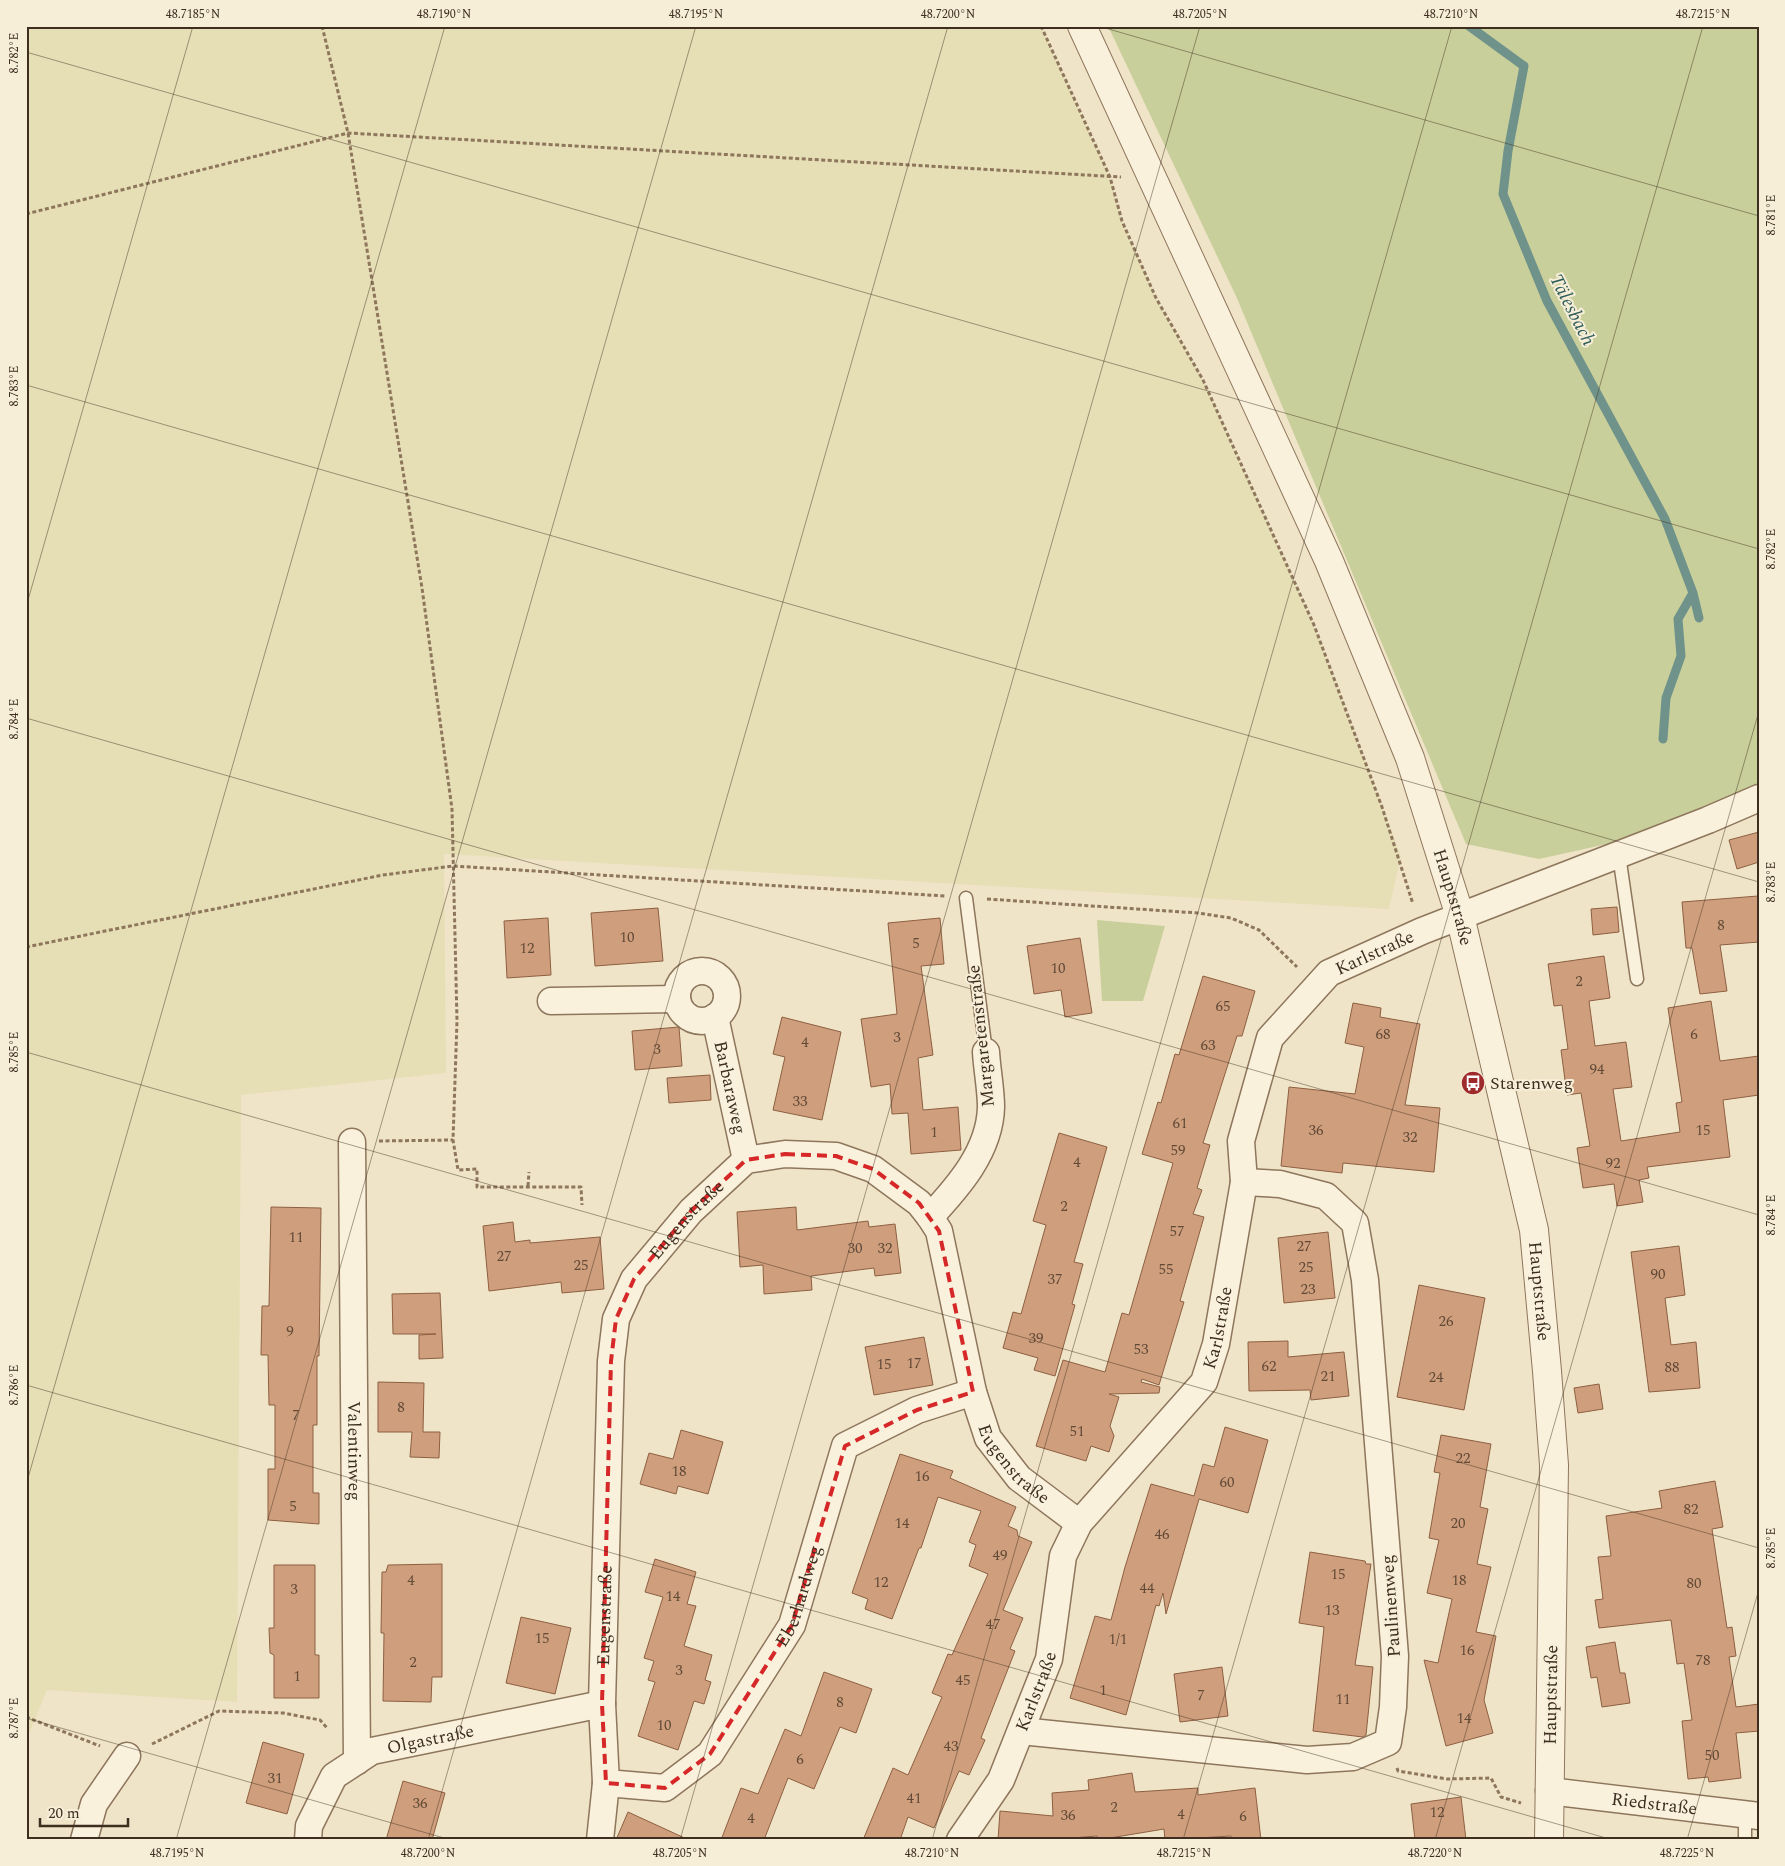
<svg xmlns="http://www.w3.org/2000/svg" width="1785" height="1866" viewBox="0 0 1785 1866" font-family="Spectral,serif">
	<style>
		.farmland { fill: #e6deb5 }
		.green { fill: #c9cf9b }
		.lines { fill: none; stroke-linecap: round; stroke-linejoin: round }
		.stream { stroke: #6f938a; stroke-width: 9 }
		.building { fill: #cf9f7d; stroke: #8d5f41 }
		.service-casing { stroke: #8d765c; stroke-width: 15 }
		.minor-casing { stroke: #8d765c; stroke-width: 29 }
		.tertiary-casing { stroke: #8d765c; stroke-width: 30 }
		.path { stroke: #8d765c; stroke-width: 3; stroke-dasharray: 4 2.5; stroke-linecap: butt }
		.service { stroke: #faf1dc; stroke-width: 12 }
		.minor { stroke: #faf1dc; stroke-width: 26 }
		.tertiary { stroke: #faf1dc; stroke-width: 28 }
		.marked { fill: none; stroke: #d62828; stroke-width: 4; stroke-dasharray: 10 6; stroke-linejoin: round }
		.ticks { fill: none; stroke: #3d2e20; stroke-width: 1; stroke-opacity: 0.45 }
		.labels { text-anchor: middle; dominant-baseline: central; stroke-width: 4; stroke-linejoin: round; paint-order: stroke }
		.number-label { font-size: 15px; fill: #624a37 }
		.street-label { font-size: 18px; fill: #3d2e20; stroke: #f7eed8 }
		.poi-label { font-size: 18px; fill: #3d2e20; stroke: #f7eed8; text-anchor: start }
		.water-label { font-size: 19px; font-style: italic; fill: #2f5d5a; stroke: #f7eed8 }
		.neatline { fill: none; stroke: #3d2e20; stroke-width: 2 }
		.ticks-label { font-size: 12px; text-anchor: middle; fill: #3d2e20 }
	</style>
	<rect width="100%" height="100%" fill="#f0e4c8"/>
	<!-- farmland -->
	<path class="farmland" d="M 26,26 L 1041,26 L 1110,177 L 1122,221 L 1156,298 L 1203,380 L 1314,625 L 1401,856 L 1389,909 L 444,854 L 446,1073 L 241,1095 L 237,1702 L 47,1690 L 26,1741 Z"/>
	<!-- green -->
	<path class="green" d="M 1108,26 L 1759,26 L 1759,798 L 1720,819 L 1539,859 L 1466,844 L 1236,296 Z
		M 1097,920 L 1165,926 L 1143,1001 L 1102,1001 Z"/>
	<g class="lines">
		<!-- stream -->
		<path class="stream" d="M 1469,26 L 1524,66 L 1508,151 L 1503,194 L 1547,301 L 1665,519 L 1693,593 L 1699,618
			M 1663,739 L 1666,698 L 1681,656 L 1678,619 L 1693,593"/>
	</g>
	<!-- building -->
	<path class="building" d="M 1759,832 L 1759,862 L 1737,869 L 1729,840 Z
		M 1758,896 L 1759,942 L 1720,945 L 1727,991 L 1700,994 L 1692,948 L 1686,948 L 1682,902 Z
		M 1617,907 L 1619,932 L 1593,935 L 1591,909 Z
		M 658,908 L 663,961 L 595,966 L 591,913 Z
		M 548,918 L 551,975 L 507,978 L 504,921 Z
		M 940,918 L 944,964 L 921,966 L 933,1055 L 918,1058 L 923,1110 L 958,1107 L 961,1150 L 911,1154 L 908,1113 L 892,1114 L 890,1084 L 871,1087 L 861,1019 L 897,1014 L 888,923 Z
		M 1080,938 L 1092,1013 L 1065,1017 L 1061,990 L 1034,994 L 1027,946 Z
		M 1604,956 L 1610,998 L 1589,1001 L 1595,1046 L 1626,1042 L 1632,1087 L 1613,1089 L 1621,1141 L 1680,1132 L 1676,1103 L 1682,1102 L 1668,1008 L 1711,1001 L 1720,1061 L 1759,1056 L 1759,1095 L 1723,1100 L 1730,1157 L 1647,1167 L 1649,1178 L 1639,1180 L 1643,1202 L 1617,1206 L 1614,1184 L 1583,1188 L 1577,1148 L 1590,1146 L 1581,1093 L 1567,1095 L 1561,1050 L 1568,1049 L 1562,1005 L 1554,1006 L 1548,964 Z
		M 1203,976 L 1255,991 L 1242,1036 L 1237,1036 L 1203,1143 L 1210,1145 L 1197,1188 L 1202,1190 L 1193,1214 L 1204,1217 L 1180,1301 L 1184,1302 L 1159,1385 L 1142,1379 L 1141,1382 L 1160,1387 L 1159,1393 L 1109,1394 L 1119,1397 L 1110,1426 L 1114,1436 L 1109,1452 L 1091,1446 L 1086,1461 L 1036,1446 L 1063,1360 L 1105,1372 L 1122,1313 L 1129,1315 L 1173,1163 L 1142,1154 L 1158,1102 L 1161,1103 L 1175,1054 L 1179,1055 Z
		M 1353,1003 L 1381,1008 L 1380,1017 L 1420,1024 L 1405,1105 L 1440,1108 L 1434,1172 L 1343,1163 L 1342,1173 L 1281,1166 L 1289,1087 L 1355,1094 L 1364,1047 L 1345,1043 Z
		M 782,1017 L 841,1032 L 822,1120 L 773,1110 L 785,1057 L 773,1054 Z
		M 679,1027 L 682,1066 L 635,1070 L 632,1031 Z
		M 710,1075 L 711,1100 L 669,1103 L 667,1078 Z
		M 1059,1133 L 1107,1147 L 1074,1262 L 1083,1264 L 1072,1304 L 1075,1305 L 1055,1376 L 1034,1370 L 1038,1358 L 1003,1348 L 1013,1312 L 1021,1314 L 1046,1225 L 1033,1221 Z
		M 271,1207 L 321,1208 L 319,1356 L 317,1356 L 317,1425 L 313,1425 L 313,1493 L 319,1493 L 319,1524 L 268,1520 L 268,1469 L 275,1469 L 275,1405 L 269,1405 L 268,1355 L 261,1355 L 262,1306 L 269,1306 Z
		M 796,1207 L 797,1230 L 868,1221 L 869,1227 L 895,1224 L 901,1273 L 875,1276 L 874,1268 L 811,1276 L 812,1290 L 764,1294 L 763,1265 L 740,1267 L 737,1212 Z
		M 513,1222 L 515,1242 L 530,1240 L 530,1243 L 600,1237 L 604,1289 L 562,1293 L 561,1282 L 489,1291 L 483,1226 Z
		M 1328,1232 L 1335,1298 L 1284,1303 L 1278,1238 Z
		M 1679,1246 L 1685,1295 L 1665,1298 L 1671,1345 L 1696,1342 L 1700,1388 L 1649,1392 L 1631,1252 Z
		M 1419,1285 L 1485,1298 L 1464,1410 L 1397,1397 Z
		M 440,1293 L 443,1358 L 419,1359 L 419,1335 L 436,1334 L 393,1334 L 392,1294 Z
		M 924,1337 L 933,1385 L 874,1395 L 865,1347 Z
		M 1288,1341 L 1288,1357 L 1344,1352 L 1349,1396 L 1311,1400 L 1310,1390 L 1249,1391 L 1248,1342 Z
		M 378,1382 L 424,1383 L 423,1432 L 440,1432 L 439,1458 L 410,1457 L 412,1432 L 378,1432 Z
		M 1599,1384 L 1603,1409 L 1578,1413 L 1574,1388 Z
		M 1225,1427 L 1268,1440 L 1248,1513 L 1199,1499 L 1166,1614 L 1163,1593 L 1159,1606 L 1156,1605 L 1126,1715 L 1070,1698 L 1095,1616 L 1111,1620 L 1125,1567 L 1151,1484 L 1194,1496 L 1203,1464 L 1214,1467 Z
		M 681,1430 L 723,1442 L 708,1494 L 678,1486 L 676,1494 L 640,1484 L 649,1453 L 673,1459 Z
		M 1441,1435 L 1491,1444 L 1480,1507 L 1488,1509 L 1477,1564 L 1491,1567 L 1476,1632 L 1496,1636 L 1484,1700 L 1493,1733 L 1446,1746 L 1424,1660 L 1438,1663 L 1452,1599 L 1427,1593 L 1439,1540 L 1429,1538 L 1440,1473 L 1434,1472 Z
		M 900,1454 L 953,1471 L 950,1478 L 1016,1507 L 1008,1526 L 1017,1530 L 1018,1536 L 1032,1542 L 1003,1610 L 1023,1618 L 1010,1649 L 1015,1651 L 981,1738 L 985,1740 L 969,1775 L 959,1771 L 934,1828 L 908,1817 L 900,1840 L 863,1840 L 893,1768 L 908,1775 L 942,1697 L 932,1693 L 948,1654 L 952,1655 L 988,1574 L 969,1566 L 976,1545 L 969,1542 L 981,1511 L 938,1497 L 921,1548 L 919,1548 L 892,1619 L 865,1609 L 868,1599 L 852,1593 Z
		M 1715,1481 L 1723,1527 L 1712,1529 L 1727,1628 L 1732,1627 L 1736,1656 L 1729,1657 L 1736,1707 L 1759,1704 L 1759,1731 L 1736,1733 L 1741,1778 L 1709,1782 L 1708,1777 L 1688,1779 L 1682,1721 L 1692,1720 L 1684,1663 L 1677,1664 L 1671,1620 L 1599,1628 L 1595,1600 L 1603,1599 L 1598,1557 L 1611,1556 L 1606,1516 L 1662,1508 L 1659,1491 Z
		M 1310,1552 L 1365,1561 L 1366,1564 L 1371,1564 L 1355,1665 L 1373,1667 L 1366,1735 L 1363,1737 L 1313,1731 L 1324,1627 L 1299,1623 Z
		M 655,1559 L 696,1572 L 687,1604 L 696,1606 L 684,1646 L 712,1655 L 705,1680 L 711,1682 L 704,1704 L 694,1701 L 678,1750 L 638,1736 L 655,1682 L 648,1680 L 654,1661 L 644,1658 L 663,1597 L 645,1592 Z
		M 442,1564 L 442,1677 L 432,1677 L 431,1702 L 383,1701 L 384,1633 L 381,1633 L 382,1572 L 386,1572 L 388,1565 Z
		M 274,1565 L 315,1565 L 315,1655 L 319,1655 L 319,1698 L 274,1698 L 274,1655 L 270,1653 L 269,1628 L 274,1628 Z
		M 521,1617 L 571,1628 L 555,1694 L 506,1683 Z
		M 1615,1642 L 1620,1673 L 1625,1673 L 1630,1703 L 1602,1707 L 1597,1677 L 1591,1678 L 1586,1647 Z
		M 1222,1667 L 1228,1716 L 1180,1722 L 1174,1674 Z
		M 824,1672 L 872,1689 L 856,1733 L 840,1727 L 814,1789 L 788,1778 L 764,1840 L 721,1840 L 741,1788 L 758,1794 L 785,1729 L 801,1736 Z
		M 263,1742 L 304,1754 L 287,1814 L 246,1803 Z
		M 1132,1773 L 1135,1792 L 1198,1788 L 1198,1795 L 1255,1788 L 1261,1840 L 1232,1840 L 1231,1836 L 1165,1840 L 1164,1829 L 1098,1840 L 1097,1836 L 1047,1840 L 998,1840 L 1000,1811 L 1053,1816 L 1052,1793 L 1089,1790 L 1088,1780 Z
		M 403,1781 L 445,1793 L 432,1840 L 386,1840 Z
		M 1461,1797 L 1466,1840 L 1415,1840 L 1411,1804 Z
		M 628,1812 L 689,1840 L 616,1840 Z"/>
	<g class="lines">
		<!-- service casing -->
		<g class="service-casing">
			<path id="service" d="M 1619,855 L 1637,979
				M 966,898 L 986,1052
				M 1745,1840 L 1745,1814"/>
		</g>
		<!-- minor casing -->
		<g class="minor-casing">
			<g id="minor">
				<circle cx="702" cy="996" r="25"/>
				<path d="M 551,1001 L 677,999"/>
				<path id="s1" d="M 715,1017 L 746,1160"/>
				<path id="s2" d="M 352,1142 L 357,1761"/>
				<path d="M 930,1217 C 958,1187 990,1151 991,1107 C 991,1089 987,1070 986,1052"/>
				<path d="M 1021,1731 L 1307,1760 L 1353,1757 L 1388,1742 L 1393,1707 L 1395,1656 L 1365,1280 L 1355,1223 L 1326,1196 L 1280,1184 L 1244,1182"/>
				<path id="s3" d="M 606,1783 L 665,1788 L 710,1754 L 792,1625 L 845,1446 L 917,1410 L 973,1392"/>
				<path id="s4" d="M 1549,1791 L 1759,1816"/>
				<path d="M 84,1840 L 94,1804 L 127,1756"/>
				<path id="s5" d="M 308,1840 L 309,1826 L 334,1776 L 372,1751 L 602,1704"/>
				<path id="s6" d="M 600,1840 L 606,1783 L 602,1704 L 611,1361 L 616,1319 L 634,1279 L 691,1211 L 746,1160 L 785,1154 L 836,1156 L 873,1169 L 919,1203 L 930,1217 L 939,1231 L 973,1392 L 988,1438 L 1019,1478 L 1079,1523"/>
				<path id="s7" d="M 960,1840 L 1001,1780 L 1049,1659 L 1063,1556 L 1079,1523 L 1204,1382 L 1216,1344 L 1244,1182 L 1241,1141 L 1270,1038 L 1329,973 L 1422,931 L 1708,820 L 1759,798"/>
			</g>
		</g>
		<!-- tertiary casing -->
		<g class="tertiary-casing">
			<g id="tertiary">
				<path id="s8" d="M 1082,26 L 1329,561 L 1410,758 L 1460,916 L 1534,1230 L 1547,1371 L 1554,1465 L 1549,1840"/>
			</g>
		</g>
		<!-- path -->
		<path class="path" d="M 322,26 L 348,133 L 422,588 L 452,809 L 457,1021 L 453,1140 L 458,1170 L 477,1169 L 477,1187 L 581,1187 L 582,1205
			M 1041,26 L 1110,177 L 1122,221 L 1156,298 L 1203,380 L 1314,625 L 1382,807 L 1413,904
			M 26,214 L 348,133 L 1121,177
			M 987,899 L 1198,913 L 1231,918 L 1259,930 L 1297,967
			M 26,947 L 383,875 L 453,866 L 945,896
			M 379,1141 L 453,1140
			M 528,1186 L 529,1172
			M 26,1717 L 100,1746
			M 152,1744 L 219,1711 L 283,1713 L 320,1720 L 328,1729
			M 1397,1768 L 1398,1771 L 1447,1779 L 1491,1778 L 1501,1797 L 1521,1803"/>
		<!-- service -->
		<use href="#service" class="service"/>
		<!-- minor -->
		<use href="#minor" class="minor"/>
		<!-- tertiary -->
		<use href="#tertiary" class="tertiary"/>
	</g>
	<!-- marked area -->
	<path class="marked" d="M 785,1154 L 836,1156 L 873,1169 L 919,1203 L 939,1231 L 973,1392 L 917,1410 L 845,1446 L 792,1625 L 710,1754 L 665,1788 L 606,1783 L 602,1704 L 611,1361 L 616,1319 L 634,1279 L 691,1211 L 746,1160 Z"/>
	<!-- ticks -->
	<path class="ticks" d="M 1098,26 L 1759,216M 26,52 L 1759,549M 26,385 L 1759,882M 26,607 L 193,26M 26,718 L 1759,1215M 26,1052 L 1759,1548M 26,1385 L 1613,1840M 26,1485 L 445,26M 26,1718 L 451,1840M 176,1840 L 696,26M 428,1840 L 948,26M 680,1840 L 1200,26M 932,1840 L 1452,26M 1183,1840 L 1703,26M 1435,1840 L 1759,711M 1687,1840 L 1759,1589"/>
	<!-- icons -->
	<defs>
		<g id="bus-disc" transform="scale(1.25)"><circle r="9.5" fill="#9e2a2b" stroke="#f7eed8"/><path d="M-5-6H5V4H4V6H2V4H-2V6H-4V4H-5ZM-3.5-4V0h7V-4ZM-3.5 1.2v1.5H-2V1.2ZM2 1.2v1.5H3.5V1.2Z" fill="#fff"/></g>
	</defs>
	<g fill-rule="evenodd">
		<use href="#bus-disc" x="1473" y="1083"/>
	</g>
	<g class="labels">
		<!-- number labels -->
		<g class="number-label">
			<text x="1721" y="925">8</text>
			<text x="627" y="937">10</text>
			<text x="916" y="943">5</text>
			<text x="527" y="948">12</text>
			<text x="1058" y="968">10</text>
			<text x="1579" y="981">2</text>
			<text x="1223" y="1006">65</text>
			<text x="1383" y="1034">68</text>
			<text x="1694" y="1034">6</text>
			<text x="897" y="1037">3</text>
			<text x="805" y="1042">4</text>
			<text x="1208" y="1045">63</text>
			<text x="657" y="1049">3</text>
			<text x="1597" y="1069">94</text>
			<text x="800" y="1101">33</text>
			<text x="1180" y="1123">61</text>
			<text x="1316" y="1130">36</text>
			<text x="1703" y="1130">15</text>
			<text x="934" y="1132">1</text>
			<text x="1410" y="1137">32</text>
			<text x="1178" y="1150">59</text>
			<text x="1077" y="1162">4</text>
			<text x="1613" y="1163">92</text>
			<text x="1064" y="1206">2</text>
			<text x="1177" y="1231">57</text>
			<text x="296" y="1237">11</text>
			<text x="1304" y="1246">27</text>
			<text x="855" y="1248">30</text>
			<text x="885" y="1248">32</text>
			<text x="504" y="1256">27</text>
			<text x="581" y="1265">25</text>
			<text x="1306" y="1267">25</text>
			<text x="1166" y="1269">55</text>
			<text x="1658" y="1274">90</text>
			<text x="1055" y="1279">37</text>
			<text x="1308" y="1289">23</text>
			<text x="1446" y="1321">26</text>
			<text x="290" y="1331">9</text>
			<text x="1036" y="1338">39</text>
			<text x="1141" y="1349">53</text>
			<text x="914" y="1363">17</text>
			<text x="884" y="1364">15</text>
			<text x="1269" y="1366">62</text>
			<text x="1672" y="1367">88</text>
			<text x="1328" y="1376">21</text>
			<text x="1436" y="1377">24</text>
			<text x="401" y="1407">8</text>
			<text x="296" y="1415">7</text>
			<text x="1077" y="1431">51</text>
			<text x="1463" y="1458">22</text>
			<text x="679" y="1471">18</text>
			<text x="922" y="1476">16</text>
			<text x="1227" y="1482">60</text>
			<text x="293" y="1506">5</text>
			<text x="1691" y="1509">82</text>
			<text x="902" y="1523">14</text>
			<text x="1458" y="1523">20</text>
			<text x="1162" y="1534">46</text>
			<text x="1000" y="1555">49</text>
			<text x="1338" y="1574">15</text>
			<text x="411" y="1580">4</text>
			<text x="1459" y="1580">18</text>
			<text x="881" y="1582">12</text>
			<text x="1694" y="1583">80</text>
			<text x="1147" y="1588">44</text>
			<text x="294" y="1589">3</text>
			<text x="673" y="1596">14</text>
			<text x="1332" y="1610">13</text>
			<text x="993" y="1624">47</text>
			<text x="542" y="1638">15</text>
			<text x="1118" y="1639">1/1</text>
			<text x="1467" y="1650">16</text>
			<text x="1703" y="1660">78</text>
			<text x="413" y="1662">2</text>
			<text x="679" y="1670">3</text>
			<text x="297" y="1676">1</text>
			<text x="963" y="1680">45</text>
			<text x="1103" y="1690">1</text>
			<text x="1201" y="1695">7</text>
			<text x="1343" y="1699">11</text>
			<text x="840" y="1702">8</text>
			<text x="1464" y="1718">14</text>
			<text x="664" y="1725">10</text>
			<text x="951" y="1746">43</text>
			<text x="1712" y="1755">50</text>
			<text x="800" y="1759">6</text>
			<text x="275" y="1778">31</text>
			<text x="914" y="1798">41</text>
			<text x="420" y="1803">36</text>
			<text x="1114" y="1807">2</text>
			<text x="1437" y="1812">12</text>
			<text x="1181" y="1814">4</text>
			<text x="1068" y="1815">36</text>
			<text x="1243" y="1816">6</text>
			<text x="751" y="1818">4</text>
		</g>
		<!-- street labels -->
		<g class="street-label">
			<text stroke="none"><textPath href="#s8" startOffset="948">Hauptstraße</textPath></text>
			<text stroke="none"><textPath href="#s7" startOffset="1022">Karlstraße</textPath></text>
			<text transform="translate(981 1036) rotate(-96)">Margaretenstraße</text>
			<text stroke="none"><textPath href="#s1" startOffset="72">Barbaraweg</textPath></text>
			<text stroke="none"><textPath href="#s6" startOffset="645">Eugenstraße</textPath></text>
			<text stroke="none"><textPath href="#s8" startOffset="1352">Hauptstraße</textPath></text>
			<text stroke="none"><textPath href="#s7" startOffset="588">Karlstraße</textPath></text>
			<text stroke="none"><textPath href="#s2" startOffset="309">Valentinweg</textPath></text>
			<text stroke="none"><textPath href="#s6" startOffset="1200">Eugenstraße</textPath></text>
			<text stroke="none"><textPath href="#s3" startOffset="298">Eberhardweg</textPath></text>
			<text transform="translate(1391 1606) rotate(-94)">Paulinenweg</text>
			<text stroke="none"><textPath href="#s6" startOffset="225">Eugenstraße</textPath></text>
			<text stroke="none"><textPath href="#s7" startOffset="168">Karlstraße</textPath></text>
			<text transform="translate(1551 1695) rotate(-89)">Hauptstraße</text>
			<text stroke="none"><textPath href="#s5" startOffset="175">Olgastraße</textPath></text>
			<text stroke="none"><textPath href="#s4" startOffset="106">Riedstraße</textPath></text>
		</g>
		<!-- poi labels -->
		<g class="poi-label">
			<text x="1490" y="1083">Starenweg</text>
		</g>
		<!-- water labels -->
		<g class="water-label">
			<text transform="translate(1572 310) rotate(63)">Tälesbach</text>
		</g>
	</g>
	<!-- border -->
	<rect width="1785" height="1866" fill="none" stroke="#f7eed8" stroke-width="55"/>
	<!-- scale -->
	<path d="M40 1818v8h88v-8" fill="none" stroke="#3d2e20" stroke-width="2.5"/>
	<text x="48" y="1818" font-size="15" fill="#3d2e20" stroke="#f7eed8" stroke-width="4" paint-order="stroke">20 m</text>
	<rect x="28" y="28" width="1730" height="1810" class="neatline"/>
	<g class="ticks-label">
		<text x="193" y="18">48.7185°N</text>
		<text x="444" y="18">48.7190°N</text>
		<text x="696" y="18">48.7195°N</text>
		<text x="948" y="18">48.7200°N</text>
		<text x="1200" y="18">48.7205°N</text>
		<text x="1451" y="18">48.7210°N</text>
		<text x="1703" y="18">48.7215°N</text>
		<text transform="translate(14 53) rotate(-90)" y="4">8.782°E</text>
		<text transform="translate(1771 215) rotate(-90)" y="4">8.781°E</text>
		<text transform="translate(14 386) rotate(-90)" y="4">8.783°E</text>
		<text transform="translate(1771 549) rotate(-90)" y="4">8.782°E</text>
		<text transform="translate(14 719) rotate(-90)" y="4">8.784°E</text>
		<text transform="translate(1771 882) rotate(-90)" y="4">8.783°E</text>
		<text transform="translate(14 1052) rotate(-90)" y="4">8.785°E</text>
		<text transform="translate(1771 1215) rotate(-90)" y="4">8.784°E</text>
		<text transform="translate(14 1385) rotate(-90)" y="4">8.786°E</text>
		<text transform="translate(1771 1548) rotate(-90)" y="4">8.785°E</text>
		<text transform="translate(14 1718) rotate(-90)" y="4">8.787°E</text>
		<text x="177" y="1857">48.7195°N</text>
		<text x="428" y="1857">48.7200°N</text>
		<text x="680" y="1857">48.7205°N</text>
		<text x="932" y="1857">48.7210°N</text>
		<text x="1184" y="1857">48.7215°N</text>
		<text x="1435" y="1857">48.7220°N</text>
		<text x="1687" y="1857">48.7225°N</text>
	</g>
</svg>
